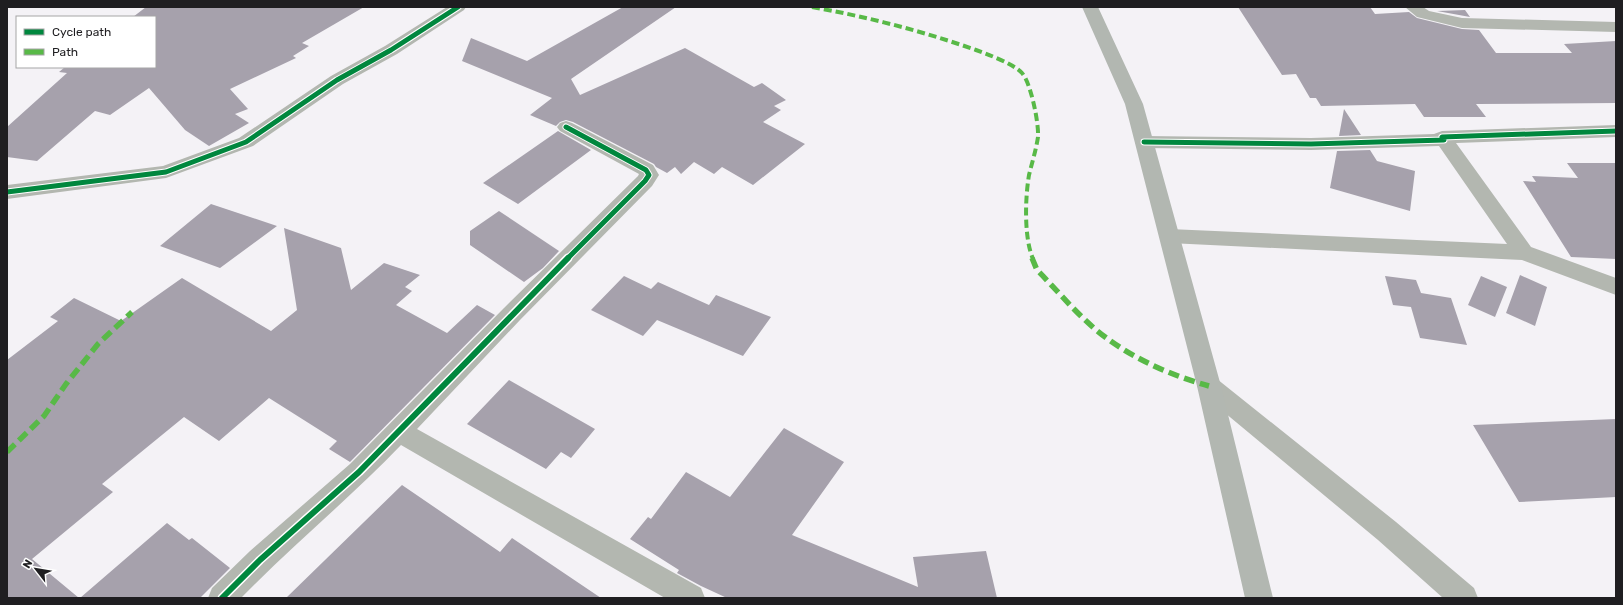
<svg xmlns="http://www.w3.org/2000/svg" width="1623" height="605" viewBox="0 0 1623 605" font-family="Rubik,sans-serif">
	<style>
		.building { fill: #a6a1ac }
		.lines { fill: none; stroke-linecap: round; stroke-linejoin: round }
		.minor { fill: #b3b7b0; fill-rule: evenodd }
		.trunk { fill: #b2b7b1; fill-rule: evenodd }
		.quiet-far1 { stroke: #58b947; stroke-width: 4; stroke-dasharray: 8 4; stroke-linecap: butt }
		.quiet { stroke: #58b947; stroke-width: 5.5; stroke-dasharray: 11 5.5; stroke-linecap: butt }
		.cycleway-far1-casing { stroke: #fff; stroke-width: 7 }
		.cycleway-casing { stroke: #fff; stroke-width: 9 }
		.cycleway-far1 { stroke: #00873e; stroke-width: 5 }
		.cycleway { stroke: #00873e; stroke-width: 6 }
	</style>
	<rect width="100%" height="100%" fill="#f4f2f6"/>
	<!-- building -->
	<path class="building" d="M 146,7 L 364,7 L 302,43 L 309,46 L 293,56 L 296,58 L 230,89 L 248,109 L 235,114 L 249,123 L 209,146 L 185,130 L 149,88 L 110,115 L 95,111 L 37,161 L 7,157 L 7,127 L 67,73 L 59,72 L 65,67 L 155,67 L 155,17 L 133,17 Z
		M 623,7 L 676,7 L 571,79 L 580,95 L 685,48 L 754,87 L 762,83 L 786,100 L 774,106 L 781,110 L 763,122 L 805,144 L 753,185 L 722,167 L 714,174 L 694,162 L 681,174 L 675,167 L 667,173 L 656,167 L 654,164 L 573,122 L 566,120 L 560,122 L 556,126 L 530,115 L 552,98 L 462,61 L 471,38 L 527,61 Z
		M 1238,7 L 1370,7 L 1375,14 L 1409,12 L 1417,18 L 1462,29 L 1479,30 L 1496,53 L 1572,53 L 1564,44 L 1616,41 L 1616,103 L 1476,104 L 1486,117 L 1424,117 L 1415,104 L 1321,106 L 1316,98 L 1310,98 L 1296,74 L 1282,75 Z
		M 1465,10 L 1470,17 L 1437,11 Z
		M 1344,109 L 1361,135 L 1339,136 Z
		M 558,131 L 591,150 L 518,204 L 483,183 Z
		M 1370,150 L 1377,161 L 1415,171 L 1410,211 L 1330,188 L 1337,151 Z
		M 1567,163 L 1616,163 L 1616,259 L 1571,257 L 1523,181 L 1536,182 L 1532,176 L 1578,178 Z
		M 211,204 L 277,226 L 220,268 L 160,246 Z
		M 499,211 L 559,251 L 543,268 L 524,282 L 470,245 L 470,231 Z
		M 284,228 L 341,248 L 351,290 L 384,263 L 420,275 L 405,287 L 412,291 L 396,305 L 447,333 L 477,305 L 495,315 L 350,462 L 329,449 L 337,441 L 269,398 L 219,441 L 184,417 L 102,484 L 113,492 L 32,559 L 79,598 L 7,598 L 7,360 L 58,321 L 50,317 L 74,298 L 121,321 L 182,278 L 271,331 L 297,310 Z
		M 1520,275 L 1547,287 L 1535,326 L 1506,313 Z
		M 624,276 L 651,289 L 658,282 L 709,305 L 716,295 L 771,317 L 743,356 L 657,320 L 643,336 L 591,310 Z
		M 1385,276 L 1416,280 L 1421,293 L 1451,298 L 1467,345 L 1420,338 L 1411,307 L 1393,305 Z
		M 1481,276 L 1507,287 L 1495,317 L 1468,305 Z
		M 509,380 L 595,429 L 571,458 L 561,452 L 546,469 L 467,424 Z
		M 1616,419 L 1616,497 L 1519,502 L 1473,425 Z
		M 784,428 L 844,462 L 792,535 L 918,587 L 913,557 L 986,551 L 997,598 L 727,598 L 701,586 L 677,573 L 679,570 L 630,539 L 648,517 L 651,519 L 686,472 L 730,497 Z
		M 402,485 L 500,552 L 512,538 L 601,598 L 286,598 Z
		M 167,523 L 189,540 L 192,538 L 230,568 L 200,598 L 80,598 Z"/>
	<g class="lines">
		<!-- minor -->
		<path class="minor" d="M 447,7 L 466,7 L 464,10 L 397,54 L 343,84 L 253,146 L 166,178 L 7,199 L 7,185 L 163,166 L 239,138 L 331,76 L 385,46 Z
			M 1405,7 L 1423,7 L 1429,11 L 1462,18 L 1616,22 L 1616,32 L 1462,28 L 1417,17 Z
			M 566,121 L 572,123 L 653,165 L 659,175 L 652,186 L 520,320 L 417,429 L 701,588 L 705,598 L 665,598 L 401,445 C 350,498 293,545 241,598 L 208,598 L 212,588 L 250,551 L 350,464 L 504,308 L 638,176 L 639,174 L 560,131 L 557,127 L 560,123 Z
			M 1616,125 L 1616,137 L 1456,143 L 1531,247 L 1616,278 L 1616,295 L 1522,260 L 1169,243 L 1162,241 L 1159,236 L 1162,231 L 1169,229 L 1507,244 L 1439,146 L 1311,150 L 1144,148 L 1137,146 L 1135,142 L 1137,138 L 1144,136 L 1311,138 L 1434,134 L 1442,131 Z
			M 1209,376 L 1217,379 L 1396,522 L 1474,588 L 1478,598 L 1443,598 L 1378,540 L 1201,393 L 1197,386 L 1201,379 Z"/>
		<!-- trunk -->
		<path class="trunk" d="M 1082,7 L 1098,7 L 1143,104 L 1221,386 L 1273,598 L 1245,598 L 1197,386 L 1125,104 Z"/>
		<!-- quiet-far1 -->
		<path class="quiet-far1" d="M 812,7 C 868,17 922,31 976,50 C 987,54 1014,64 1022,73 C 1031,83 1039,124 1038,137 C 1036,150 1032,163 1029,175 C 1025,199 1024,238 1033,259"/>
		<!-- quiet -->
		<path class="quiet" d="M 1032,258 L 1037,270 C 1056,289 1074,311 1095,329 C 1127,356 1169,375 1209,386
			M 7,452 L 44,416 L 66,384 L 98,344 L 132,312"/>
		<!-- cycleway-far1 casing -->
		<g class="cycleway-far1-casing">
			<path id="cycleway-far1" d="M 566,127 L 646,170 L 649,175 L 645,181 L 567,259
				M 1144,142 L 1311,144 L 1444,140 L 1442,137 L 1616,131
				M 7,192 L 166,172 L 246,142 L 337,80 L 391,50 L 458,7"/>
		</g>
		<!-- cycleway casing -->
		<g class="cycleway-casing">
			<path id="cycleway" d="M 222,598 L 260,560 L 359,472 L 568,258"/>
		</g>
		<!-- cycleway-far1 -->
		<use href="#cycleway-far1" class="cycleway-far1"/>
		<!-- cycleway -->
		<use href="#cycleway" class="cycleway"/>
	</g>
	<!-- border -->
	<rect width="1623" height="605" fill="none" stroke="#1f1e21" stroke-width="16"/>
	<!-- legend -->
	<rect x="16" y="16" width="140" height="52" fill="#ffffff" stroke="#a5a5a6"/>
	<rect x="24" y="29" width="20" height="6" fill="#00873e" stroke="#a5a5a6"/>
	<text x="52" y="36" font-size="12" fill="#1f1e21">Cycle path</text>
	<rect x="24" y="49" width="20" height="6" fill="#58b947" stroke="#a5a5a6"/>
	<text x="52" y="56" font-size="12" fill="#1f1e21">Path</text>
	<!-- north arrow -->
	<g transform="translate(36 569) rotate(301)" stroke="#ffffff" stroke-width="3" paint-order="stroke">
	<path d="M0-3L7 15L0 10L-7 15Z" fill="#1f1e21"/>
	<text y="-6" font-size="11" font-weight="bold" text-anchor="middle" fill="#1f1e21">N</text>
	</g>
</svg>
